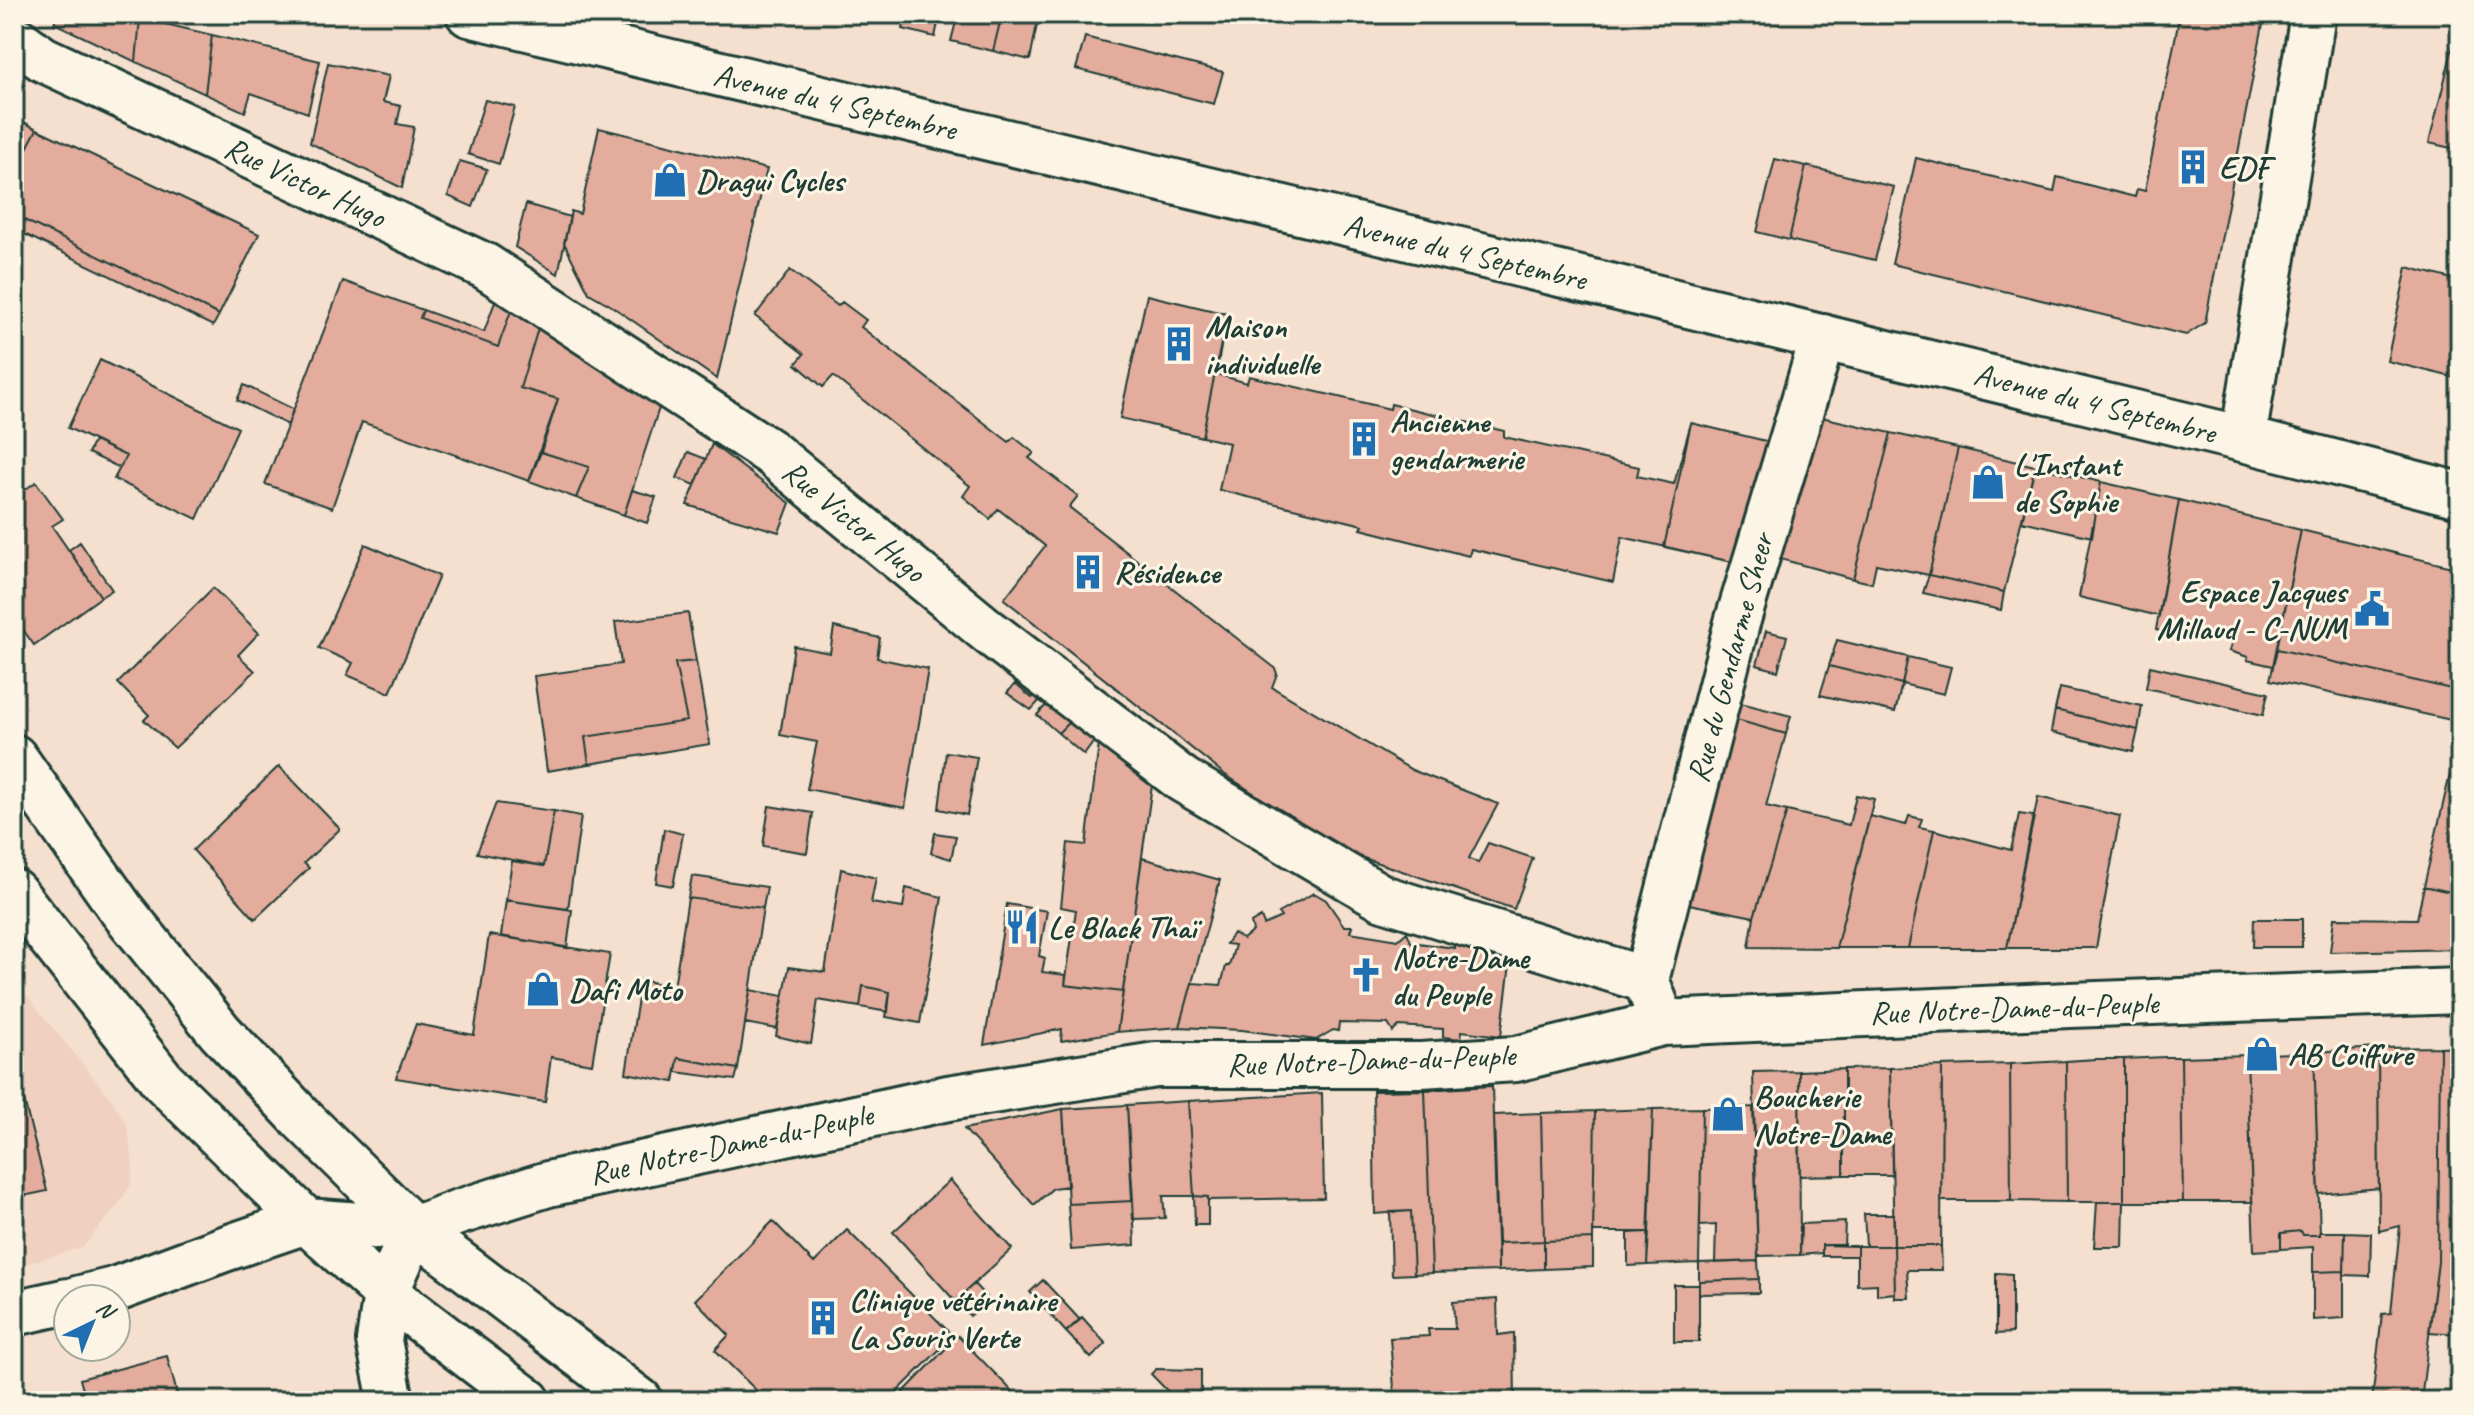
<svg xmlns="http://www.w3.org/2000/svg" width="2474" height="1415" viewBox="0 0 2474 1415" font-family="Caveat,sans-serif">
	<style>
		.built { fill: #f0d0c0 }
		.building { fill: #e4ac9d; stroke: #1f3d34; stroke-width: 2 }
		.lines { fill: none; stroke-linecap: round; stroke-linejoin: round }
		.minor-casing { stroke: #1f3d34; stroke-width: 50 }
		.major-casing { stroke: #1f3d34; stroke-width: 50 }
		.minor { stroke: #fcf5e5; stroke-width: 44 }
		.major { stroke: #fcf5e5; stroke-width: 44 }
		.labels { text-anchor: middle; dominant-baseline: central; stroke-width: 6; stroke-linejoin: round; paint-order: stroke }
		.street-label { font-size: 32px; fill: #1f3d34; stroke: #fcf5e5 }
		.poi-label { font-size: 32px; font-weight: bold; fill: #1f3d34; stroke: #fcf5e5; text-anchor: start }
	</style>
	<rect width="100%" height="100%" fill="#f5dfcf"/>
	<filter id="ink" filterUnits="userSpaceOnUse"><feTurbulence type="fractalNoise" baseFrequency=".0125" numOctaves="2"/><feDisplacementMap in="SourceGraphic" scale="16" xChannelSelector="R" yChannelSelector="G"/><feConvolveMatrix kernelMatrix="1 2 1 2 8 2 1 2 1" color-interpolation-filters="sRGB"/></filter>
	<g filter="url(#ink)">
		<!-- built -->
		<path class="built" d="M 14,980 L 111,1099 L 127,1125 L 133,1165 L 131,1184 L 120,1202 L 83,1247 L 28,1263 L 14,1261 Z"/>
		<!-- building -->
		<path class="building" d="M 58,14 L 121,14 L 140,18 L 136,62 L 54,23 Z
			M 906,14 L 940,14 L 935,37 L 903,29 Z
			M 958,14 L 1002,14 L 993,51 L 951,41 Z
			M 1002,14 L 1039,14 L 1030,60 L 993,51 Z
			M 2180,14 L 2265,14 L 2205,323 L 2186,335 L 1892,264 L 1916,158 L 2054,192 L 2057,177 L 2135,197 L 2137,189 L 2145,191 Z
			M 140,18 L 212,35 L 205,94 L 136,62 Z
			M 2456,34 L 2460,35 L 2460,150 L 2429,143 Z
			M 212,35 L 320,61 L 308,113 L 251,93 L 245,112 L 205,94 Z
			M 1085,37 L 1223,72 L 1214,104 L 1076,69 Z
			M 328,63 L 389,76 L 383,102 L 401,106 L 397,124 L 414,127 L 402,188 L 310,143 Z
			M 485,100 L 515,107 L 499,164 L 468,154 Z
			M 14,117 L 37,129 L 14,173 Z
			M 599,128 L 767,169 L 717,379 L 610,305 L 589,293 L 564,243 L 571,211 L 580,214 Z
			M 37,129 L 259,234 L 219,315 L 14,215 L 14,173 Z
			M 1775,159 L 1806,166 L 1789,240 L 1757,232 Z
			M 460,161 L 487,169 L 473,207 L 448,196 Z
			M 1806,166 L 1894,187 L 1875,260 L 1789,240 Z
			M 526,204 L 570,217 L 558,274 L 515,247 Z
			M 14,215 L 219,315 L 213,326 L 14,229 Z
			M 2407,267 L 2460,281 L 2460,379 L 2387,361 Z
			M 790,270 L 838,306 L 842,302 L 866,320 L 861,327 L 1009,442 L 1014,437 L 1034,453 L 1029,458 L 1078,496 L 1069,507 L 1275,668 L 1277,674 L 1272,687 L 1412,770 L 1498,804 L 1469,858 L 1478,863 L 1488,843 L 1533,858 L 1514,909 L 1343,851 L 1224,774 L 1004,599 L 1045,546 L 998,509 L 990,519 L 963,496 L 970,486 L 833,376 L 823,387 L 796,364 L 804,354 L 755,316 Z
			M 343,281 L 423,310 L 420,318 L 498,347 L 512,308 L 539,325 L 520,388 L 558,399 L 529,481 L 362,422 L 332,508 L 265,484 Z
			M 1147,295 L 1227,314 L 1216,374 L 1247,383 L 1249,376 L 1390,409 L 1391,404 L 1504,431 L 1504,437 L 1639,467 L 1637,476 L 1674,484 L 1691,423 L 1770,442 L 1737,563 L 1622,537 L 1613,582 L 1471,549 L 1469,556 L 1361,529 L 1363,525 L 1219,490 L 1229,443 L 1120,418 Z
			M 1147,295 L 1227,314 L 1202,437 L 1120,418 Z
			M 496,299 L 512,308 L 498,347 L 420,318 L 423,310 L 484,332 Z
			M 539,325 L 660,405 L 624,515 L 576,498 L 589,467 L 541,452 L 558,399 L 520,388 Z
			M 100,360 L 238,428 L 197,519 L 114,479 L 126,456 L 68,428 Z
			M 244,385 L 293,409 L 288,425 L 237,400 Z
			M 1817,416 L 1891,433 L 1853,579 L 1777,558 Z
			M 1691,423 L 1770,442 L 1737,563 L 1664,547 Z
			M 1891,433 L 1958,448 L 1929,575 L 1876,564 L 1872,583 L 1853,579 Z
			M 94,441 L 126,456 L 120,468 L 88,453 Z
			M 712,444 L 790,503 L 779,532 L 687,505 Z
			M 1958,448 L 2035,466 L 2004,592 L 1929,575 Z
			M 541,452 L 589,467 L 576,498 L 529,481 Z
			M 688,452 L 706,459 L 695,485 L 677,478 Z
			M 2035,466 L 2101,482 L 2092,537 L 2022,521 Z
			M 36,482 L 63,519 L 52,526 L 101,597 L 34,645 L 14,617 L 14,606 L 21,602 L 14,592 L 14,497 Z
			M 2101,482 L 2179,500 L 2159,616 L 2079,597 Z
			M 632,490 L 656,497 L 647,523 L 624,515 Z
			M 2179,500 L 2301,530 L 2273,666 L 2247,660 L 2248,657 L 2229,651 L 2233,639 L 2169,624 L 2168,633 L 2156,630 Z
			M 2301,530 L 2460,569 L 2460,691 L 2277,649 Z
			M 80,542 L 112,590 L 101,597 L 69,550 Z
			M 365,544 L 439,576 L 390,693 L 347,675 L 353,663 L 319,648 Z
			M 1929,575 L 2004,592 L 2001,610 L 1923,593 Z
			M 213,588 L 259,633 L 238,655 L 255,671 L 175,748 L 144,720 L 149,715 L 118,683 Z
			M 688,613 L 696,661 L 675,663 L 687,721 L 585,737 L 589,764 L 547,771 L 534,676 L 621,664 L 615,622 Z
			M 834,627 L 880,638 L 877,658 L 928,669 L 905,808 L 807,789 L 817,742 L 780,735 L 794,646 L 830,653 Z
			M 1766,631 L 1787,636 L 1778,671 L 1757,665 Z
			M 1837,640 L 1908,657 L 1902,684 L 1829,666 Z
			M 2277,649 L 2460,691 L 2460,722 L 2270,680 Z
			M 1908,657 L 1951,667 L 1944,694 L 1902,684 Z
			M 696,661 L 710,744 L 589,764 L 585,737 L 687,721 L 675,663 Z
			M 1829,666 L 1902,684 L 1895,712 L 1820,695 Z
			M 2150,666 L 2268,693 L 2263,715 L 2146,688 Z
			M 1015,684 L 1032,698 L 1034,695 L 1040,700 L 1031,710 L 1007,693 Z
			M 2060,688 L 2142,706 L 2138,730 L 2055,710 Z
			M 1737,702 L 1791,716 L 1786,734 L 1733,719 Z
			M 1047,704 L 1070,721 L 1058,733 L 1037,715 Z
			M 2055,710 L 2138,730 L 2133,752 L 2051,732 Z
			M 1733,719 L 1786,734 L 1766,806 L 1787,811 L 1754,917 L 1684,903 Z
			M 1070,721 L 1095,740 L 1084,755 L 1058,733 Z
			M 2460,731 L 2460,873 L 2455,893 L 2424,886 Z
			M 1099,744 L 1152,785 L 1123,992 L 1065,985 L 1076,910 L 1061,907 L 1068,843 L 1086,845 Z
			M 946,752 L 977,757 L 967,815 L 939,809 Z
			M 279,766 L 340,829 L 304,863 L 309,868 L 255,919 L 193,850 Z
			M 1856,795 L 1874,799 L 1836,948 L 1749,947 L 1754,917 L 1787,811 L 1849,825 Z
			M 2038,797 L 2120,816 L 2096,948 L 2007,948 Z
			M 496,803 L 554,811 L 544,866 L 477,853 Z
			M 769,806 L 813,813 L 807,853 L 763,846 Z
			M 554,811 L 581,816 L 568,909 L 506,900 L 512,861 L 544,866 Z
			M 2019,814 L 2033,816 L 2007,948 L 1908,948 L 1934,830 L 2011,850 Z
			M 1870,816 L 1906,825 L 1909,816 L 1922,819 L 1919,827 L 1934,830 L 1908,948 L 1836,948 Z
			M 664,829 L 683,834 L 673,886 L 656,883 Z
			M 935,833 L 956,836 L 951,859 L 931,853 Z
			M 1142,858 L 1220,880 L 1180,1027 L 1117,1032 Z
			M 841,869 L 876,878 L 871,903 L 903,908 L 906,888 L 942,897 L 920,1023 L 886,1017 L 890,992 L 863,986 L 860,1007 L 818,1000 L 811,1044 L 776,1036 L 789,967 L 825,972 Z
			M 2460,873 L 2460,949 L 2330,952 L 2334,918 L 2417,919 L 2424,886 L 2455,893 Z
			M 692,876 L 767,887 L 763,908 L 688,898 Z
			M 1314,893 L 1326,900 L 1344,926 L 1352,926 L 1350,932 L 1398,940 L 1407,932 L 1411,942 L 1455,948 L 1455,941 L 1470,943 L 1469,950 L 1511,956 L 1501,1036 L 1462,1031 L 1461,1039 L 1443,1037 L 1443,1029 L 1399,1026 L 1393,1032 L 1388,1024 L 1339,1023 L 1338,1031 L 1333,1030 L 1316,1040 L 1242,1030 L 1180,1027 L 1192,983 L 1221,985 L 1226,966 L 1229,966 L 1235,945 L 1226,944 L 1233,933 L 1243,939 L 1253,931 L 1251,923 L 1261,917 L 1264,925 L 1281,917 L 1278,913 Z
			M 688,898 L 763,908 L 738,1069 L 678,1058 L 674,1082 L 626,1073 L 641,980 L 674,987 Z
			M 506,900 L 572,910 L 567,948 L 501,936 Z
			M 1007,904 L 1047,911 L 1039,956 L 1045,958 L 1042,972 L 1066,975 L 1065,985 L 1123,992 L 1117,1032 L 1061,1041 L 1062,1029 L 984,1045 Z
			M 2254,919 L 2302,919 L 2302,947 L 2253,947 Z
			M 489,935 L 610,954 L 592,1064 L 551,1057 L 545,1102 L 396,1078 L 416,1024 L 474,1035 Z
			M 863,986 L 890,992 L 888,1012 L 860,1007 Z
			M 750,990 L 783,996 L 777,1029 L 745,1023 Z
			M 2460,1046 L 2460,1334 L 2429,1332 L 2438,1262 L 2440,1047 Z
			M 2440,1047 L 2438,1262 L 2421,1401 L 2372,1401 L 2382,1314 L 2391,1313 L 2400,1226 L 2379,1231 L 2378,1048 Z
			M 2378,1048 L 2379,1188 L 2319,1194 L 2314,1052 Z
			M 2314,1052 L 2320,1235 L 2303,1235 L 2301,1231 L 2281,1233 L 2281,1249 L 2254,1251 L 2247,1055 Z
			M 2247,1055 L 2252,1202 L 2183,1202 L 2181,1057 Z
			M 2165,1057 L 2181,1057 L 2183,1202 L 2124,1202 L 2124,1059 Z
			M 678,1058 L 738,1069 L 735,1080 L 676,1072 Z
			M 2096,1059 L 2124,1059 L 2124,1202 L 2067,1202 L 2066,1061 Z
			M 14,1061 L 47,1191 L 14,1198 Z
			M 2066,1061 L 2067,1202 L 2011,1201 L 2010,1064 Z
			M 2010,1064 L 2011,1201 L 1941,1201 L 1942,1066 Z
			M 1942,1066 L 1941,1246 L 1894,1246 L 1890,1068 Z
			M 1890,1068 L 1892,1175 L 1844,1175 L 1844,1069 Z
			M 1844,1069 L 1844,1175 L 1800,1176 L 1799,1071 Z
			M 1799,1071 L 1800,1255 L 1758,1256 L 1753,1072 Z
			M 1492,1086 L 1498,1271 L 1432,1273 L 1425,1090 Z
			M 1425,1090 L 1432,1273 L 1414,1274 L 1411,1211 L 1375,1214 L 1373,1091 Z
			M 1322,1093 L 1324,1198 L 1208,1200 L 1208,1197 L 1194,1196 L 1188,1101 Z
			M 1188,1101 L 1194,1196 L 1163,1196 L 1165,1218 L 1133,1219 L 1127,1105 Z
			M 1127,1105 L 1133,1201 L 1068,1204 L 1063,1109 Z
			M 1753,1107 L 1758,1261 L 1715,1263 L 1716,1225 L 1700,1226 L 1702,1108 Z
			M 1702,1108 L 1699,1263 L 1647,1265 L 1653,1109 Z
			M 1063,1109 L 1068,1186 L 1053,1188 L 1034,1205 L 964,1129 Z
			M 1653,1109 L 1649,1232 L 1593,1232 L 1595,1111 Z
			M 1595,1111 L 1593,1239 L 1544,1241 L 1541,1113 Z
			M 1541,1113 L 1544,1241 L 1498,1243 L 1494,1115 Z
			M 950,1180 L 1012,1249 L 955,1301 L 893,1232 Z
			M 1194,1196 L 1208,1197 L 1208,1225 L 1195,1225 Z
			M 1133,1201 L 1135,1245 L 1071,1250 L 1068,1204 Z
			M 2097,1202 L 2124,1202 L 2123,1247 L 2094,1247 Z
			M 1411,1211 L 1414,1274 L 1392,1275 L 1390,1212 Z
			M 1864,1214 L 1894,1214 L 1894,1246 L 1866,1246 Z
			M 773,1221 L 814,1263 L 847,1230 L 953,1336 L 888,1401 L 767,1401 L 715,1350 L 729,1335 L 695,1300 Z
			M 1845,1222 L 1844,1245 L 1822,1245 L 1822,1253 L 1800,1255 L 1801,1224 Z
			M 2301,1231 L 2303,1235 L 2320,1235 L 2320,1232 L 2345,1232 L 2344,1271 L 2313,1272 L 2313,1247 L 2281,1249 L 2281,1233 Z
			M 1649,1232 L 1647,1265 L 1628,1266 L 1628,1233 Z
			M 2345,1232 L 2371,1233 L 2370,1276 L 2344,1275 Z
			M 1593,1239 L 1593,1267 L 1544,1269 L 1544,1241 Z
			M 1544,1241 L 1544,1269 L 1498,1271 L 1498,1243 Z
			M 1822,1245 L 1857,1246 L 1857,1256 L 1822,1256 Z
			M 1857,1246 L 1894,1246 L 1895,1293 L 1877,1295 L 1877,1284 L 1857,1285 Z
			M 1894,1246 L 1941,1246 L 1942,1270 L 1907,1270 L 1909,1298 L 1895,1298 Z
			M 1758,1261 L 1759,1279 L 1699,1281 L 1699,1263 Z
			M 2344,1271 L 2344,1318 L 2313,1320 L 2313,1272 Z
			M 1996,1273 L 2012,1274 L 2012,1333 L 1996,1334 Z
			M 1759,1279 L 1759,1293 L 1699,1294 L 1699,1281 Z
			M 1043,1280 L 1080,1320 L 1066,1332 L 1030,1292 Z
			M 974,1284 L 989,1300 L 970,1316 L 955,1301 Z
			M 1674,1285 L 1699,1285 L 1699,1342 L 1674,1342 Z
			M 1497,1299 L 1498,1335 L 1514,1333 L 1515,1401 L 1395,1401 L 1390,1338 L 1429,1336 L 1428,1329 L 1455,1329 L 1453,1302 Z
			M 1082,1317 L 1106,1344 L 1091,1358 L 1066,1332 Z
			M 958,1336 L 1022,1401 L 895,1401 Z
			M 167,1356 L 179,1401 L 86,1401 L 80,1379 Z
			M 1156,1369 L 1201,1370 L 1201,1401 L 1177,1401 L 1151,1374 Z"/>
		<g class="lines">
			<!-- minor casing -->
			<g class="minor-casing">
				<path id="minor" d="M 14,38 L 43,59 L 485,266 L 770,452 L 989,632 L 1183,780 L 1383,898 L 1646,980 L 1663,1023
					M 2243,439 L 2313,14
					M 1646,980 L 1737,623 L 1823,337
					M 77,1299 L 114,1290 L 224,1249 L 306,1221
					M 14,1313 L 68,1301
					M 391,1401 L 379,1341 L 386,1293 L 414,1229 L 456,1213 L 548,1184 L 948,1098 L 1156,1065 L 1421,1065 L 1516,1059 L 1663,1023 L 2070,1005 L 2460,991"/>
			</g>
			<!-- major casing -->
			<g class="major-casing">
				<path id="major" d="M 469,14 L 1514,263 L 2243,439 L 2460,495
					M 14,757 L 121,909 L 220,1032 L 303,1120 L 414,1229 L 640,1401
					M 14,892 L 163,1081 L 306,1221 L 386,1293 L 528,1401
					M 306,1221 L 414,1229"/>
			</g>
			<!-- minor -->
			<use href="#minor" class="minor"/>
			<!-- major -->
			<use href="#major" class="major"/>
		</g>
	</g>
	<!-- icons -->
	<defs>
		<g id="building-bare" transform="scale(2.76)"><path d="M-4-6H4V6H1V3H-1V6H-4ZM-2.5-4.3h1.7v1.8h-1.7ZM.8-4.3h1.7v1.8H.8ZM-2.5-1h1.7V.8h-1.7ZM.8-1h1.7V.8H.8Z" fill="#1f6fb2" stroke="#fcf5e5" stroke-width="2.5" paint-order="stroke"/></g>
		<g id="shop-bare" transform="scale(2.76)"><path d="M-5-2.5h2.3a2.7 3.5 0 0 1 5.4 0H5L5.5 6h-11ZM-1.5-2.5h3a1.5 2.3 0 0 0-3 0Z" fill="#1f6fb2" stroke="#fcf5e5" stroke-width="2.5" paint-order="stroke"/></g>
		<g id="civic-bare" transform="scale(2.76)"><path d="M-.6-6.5H3V-4.5H.6V-3L4-1V1h2V6H-6V1h2V-1L-.6-3ZM-1.2 2.5V6h2.4V2.5Z" fill="#1f6fb2" stroke="#fcf5e5" stroke-width="2.5" paint-order="stroke"/></g>
		<g id="restaurant-bare" transform="scale(2.76)"><path d="M-5-6h1v4h1v-4h1v4h1v-4h1v5L-1.5 .5V6h-2V.5L-5-1ZM5-6V6H3V1.5H1.5Q1.5-4 5-6Z" fill="#1f6fb2" stroke="#fcf5e5" stroke-width="2.5" paint-order="stroke"/></g>
		<g id="church-bare" transform="scale(2.76)"><path d="M-1.2-6h2.4v3.5h3.3v2.4h-3.3V6h-2.4V-.1h-3.3v-2.4h3.3Z" fill="#1f6fb2" stroke="#fcf5e5" stroke-width="2.5" paint-order="stroke"/></g>
	</defs>
	<g fill-rule="evenodd">
		<use href="#building-bare" x="2193" y="167"/>
		<use href="#shop-bare" x="670" y="180"/>
		<use href="#building-bare" x="1179" y="344"/>
		<use href="#building-bare" x="1364" y="439"/>
		<use href="#shop-bare" x="1988" y="482"/>
		<use href="#building-bare" x="1088" y="572"/>
		<use href="#civic-bare" x="2372" y="609"/>
		<use href="#restaurant-bare" x="1022" y="927"/>
		<use href="#church-bare" x="1366" y="975"/>
		<use href="#shop-bare" x="543" y="989"/>
		<use href="#shop-bare" x="2262" y="1054"/>
		<use href="#shop-bare" x="1728" y="1114"/>
		<use href="#building-bare" x="823" y="1318"/>
	</g>
	<g class="labels">
		<!-- street labels -->
		<g class="street-label">
			<text transform="translate(835 102) rotate(13)">Avenue du 4 Septembre</text>
			<text transform="translate(305 182) rotate(25)">Rue Victor Hugo</text>
			<text transform="translate(1465 252) rotate(13)">Avenue du 4 Septembre</text>
			<text transform="translate(2095 403) rotate(14)">Avenue du 4 Septembre</text>
			<text transform="translate(854 521) rotate(39)">Rue Victor Hugo</text>
			<text transform="translate(1730 658) rotate(-75)">Rue du Gendarme Sheer</text>
			<text transform="translate(2014 1008) rotate(-2)">Rue Notre-Dame-du-Peuple</text>
			<text transform="translate(1371 1060) rotate(-2)">Rue Notre-Dame-du-Peuple</text>
			<text transform="translate(731 1144) rotate(-12)">Rue Notre-Dame-du-Peuple</text>
		</g>
		<!-- poi labels -->
		<g class="poi-label">
			<text x="2219" y="167">EDF</text>
			<text x="696" y="180">Dragui Cycles</text>
			<text x="1205" y="326">Maison<tspan x="1205" dy="37">individuelle</tspan></text>
			<text x="1390" y="421">Ancienne<tspan x="1390" dy="37">gendarmerie</tspan></text>
			<text x="2014" y="464">L'Instant<tspan x="2014" dy="37">de Sophie</tspan></text>
			<text x="1114" y="572">Résidence</text>
			<text x="2346" y="591" text-anchor="end">Espace Jacques<tspan x="2346" dy="37">Millaud - C-NUM</tspan></text>
			<text x="1048" y="927">Le Black Thaï</text>
			<text x="1392" y="957">Notre-Dame<tspan x="1392" dy="37">du Peuple</tspan></text>
			<text x="569" y="989">Dafi Moto</text>
			<text x="2288" y="1054">AB Coiffure</text>
			<text x="1754" y="1096">Boucherie<tspan x="1754" dy="37">Notre-Dame</tspan></text>
			<text x="849" y="1300">Clinique vétérinaire<tspan x="849" dy="37">La Souris Verte</tspan></text>
		</g>
	</g>
	<!-- margin -->
	<rect width="2474" height="1415" fill="none" stroke="#fcf5e5" stroke-width="48"/>
	<rect x="24" y="24" width="2426" height="1367" fill="none" stroke="#1f3d34" stroke-width="3" filter="url(#ink)"/>
	<!-- north arrow -->
	<g transform="translate(92 1323) rotate(43)"><circle r="38" fill="#fcf5e5" stroke="#a4ab9e" stroke-width="2"/>
	<path d="M0-6L14 30L0 20L-14 30Z" fill="#1f6fb2"/>
	<text y="-12" font-size="22" font-weight="bold" text-anchor="middle" fill="#1f3d34">N</text>
	</g>
</svg>
